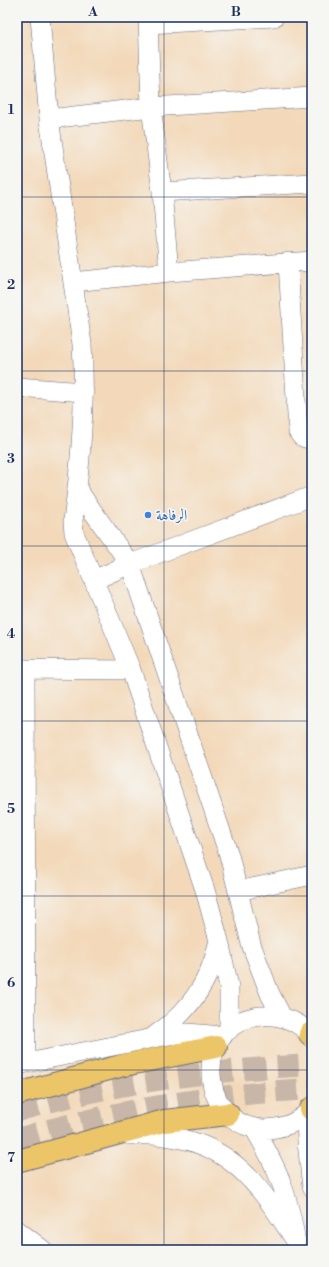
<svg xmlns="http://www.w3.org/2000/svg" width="329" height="1267" viewBox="0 0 329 1267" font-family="'Libre Bodoni',Amiri,serif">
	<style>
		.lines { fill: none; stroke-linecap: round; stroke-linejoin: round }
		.highway-tunnel { stroke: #c8b7a8; stroke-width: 22; stroke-dasharray: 22 11; stroke-linecap: butt }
		.minor-casing { stroke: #676a7e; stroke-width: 20 }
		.highway-casing { stroke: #676a7e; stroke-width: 24 }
		.minor { stroke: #fff; stroke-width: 19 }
		.highway { stroke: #edc569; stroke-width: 22 }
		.grid { fill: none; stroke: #1b2f5e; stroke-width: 1; stroke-opacity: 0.55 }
		.shop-dot { fill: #3f7fe0; stroke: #f6f6f2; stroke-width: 1.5 }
		.labels { text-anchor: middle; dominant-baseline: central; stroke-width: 3; stroke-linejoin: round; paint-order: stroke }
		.shop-label { font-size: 15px; fill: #366cbe; stroke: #f6f6f2; text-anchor: start }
		.neatline { fill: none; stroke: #1b2f5e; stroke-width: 1.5 }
		.grid-label { font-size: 13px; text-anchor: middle; font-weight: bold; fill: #1b2f5e }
	</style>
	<rect width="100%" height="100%" fill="#f6f6f2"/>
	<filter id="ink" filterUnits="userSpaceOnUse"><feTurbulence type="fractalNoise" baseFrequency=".025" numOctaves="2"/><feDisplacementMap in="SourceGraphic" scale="8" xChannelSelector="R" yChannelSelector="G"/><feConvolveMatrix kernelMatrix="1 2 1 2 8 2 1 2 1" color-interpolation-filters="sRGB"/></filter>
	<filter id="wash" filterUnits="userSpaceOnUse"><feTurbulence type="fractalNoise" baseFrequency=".012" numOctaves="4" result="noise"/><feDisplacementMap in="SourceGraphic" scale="16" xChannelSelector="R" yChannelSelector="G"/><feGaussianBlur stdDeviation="0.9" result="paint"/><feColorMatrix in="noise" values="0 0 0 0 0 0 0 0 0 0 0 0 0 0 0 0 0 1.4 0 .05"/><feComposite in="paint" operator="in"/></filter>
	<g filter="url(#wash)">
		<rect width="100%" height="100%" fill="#f3d9ba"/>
	</g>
	<g filter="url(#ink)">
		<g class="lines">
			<!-- highway-tunnel -->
			<path class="highway-tunnel" d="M 17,1111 C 112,1082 213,1070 312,1065
				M 17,1139 C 112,1111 213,1094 312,1089"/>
			<!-- minor casing -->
			<g class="minor-casing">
				<path id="minor" d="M 40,17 L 49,119 L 82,344 C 86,404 81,462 73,521 L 74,533 L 131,670 L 205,890 L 219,941 L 229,987 L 229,1030
					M 148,17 L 151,107 L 162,192 L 169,272
					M 148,24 L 274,17
					M 49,119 L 151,107 L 312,97
					M 162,192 L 312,183
					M 288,262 L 298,432 L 302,437 L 312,440
					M 73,282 L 169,272 L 312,261
					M 17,387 L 84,392
					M 77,489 L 130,564 L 229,855 L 251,944 L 270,994 L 282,1017
					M 94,580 L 130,564 L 312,496
					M 17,669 L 131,670
					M 25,669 L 26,1063
					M 238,891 L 312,875
					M 154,1036 C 188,1013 209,984 218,944
					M 312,1038 C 301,1021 280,1014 261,1016 C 185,1024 200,1140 276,1128 C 290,1126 304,1118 312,1107
					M 17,1065 L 169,1035 L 187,1033 L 223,1036
					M 306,1114 L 307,1142 L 312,1187
					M 254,1128 C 277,1167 287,1191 295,1236
					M 130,1135 C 185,1133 224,1146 259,1189 C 273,1205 284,1224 296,1241
					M 17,1230 L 43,1250"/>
			</g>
			<!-- highway casing -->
			<g class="highway-casing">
				<path id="highway" d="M 310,1034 L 312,1035
					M 17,1094 L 124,1065 L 216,1047
					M 311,1109 L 312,1109
					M 17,1161 L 164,1121 L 228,1114"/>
			</g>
			<!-- minor -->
			<use href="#minor" class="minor"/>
			<!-- highway -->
			<use href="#highway" class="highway"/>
		</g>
	</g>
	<!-- grid -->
	<path class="grid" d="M 164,17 L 164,1250M 17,197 L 312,197M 17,371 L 312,371M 17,546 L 312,546M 17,721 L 312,721M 17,896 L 312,896M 17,1070 L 312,1070"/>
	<!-- markers -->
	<circle class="shop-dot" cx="148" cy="515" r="4"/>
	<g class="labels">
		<!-- shop labels -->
		<g class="shop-label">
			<text x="156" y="515">الرفاهة</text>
		</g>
	</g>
	<!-- margin -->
	<rect width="329" height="1267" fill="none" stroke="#f6f6f2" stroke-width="44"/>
	<rect x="22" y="22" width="285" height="1223" class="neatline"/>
	<g class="grid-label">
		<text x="93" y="16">A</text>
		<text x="236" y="16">B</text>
		<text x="11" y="114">1</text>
		<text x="11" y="289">2</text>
		<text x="11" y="463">3</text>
		<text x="11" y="638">4</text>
		<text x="11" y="813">5</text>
		<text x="11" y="987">6</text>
		<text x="11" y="1162">7</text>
	</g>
</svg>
